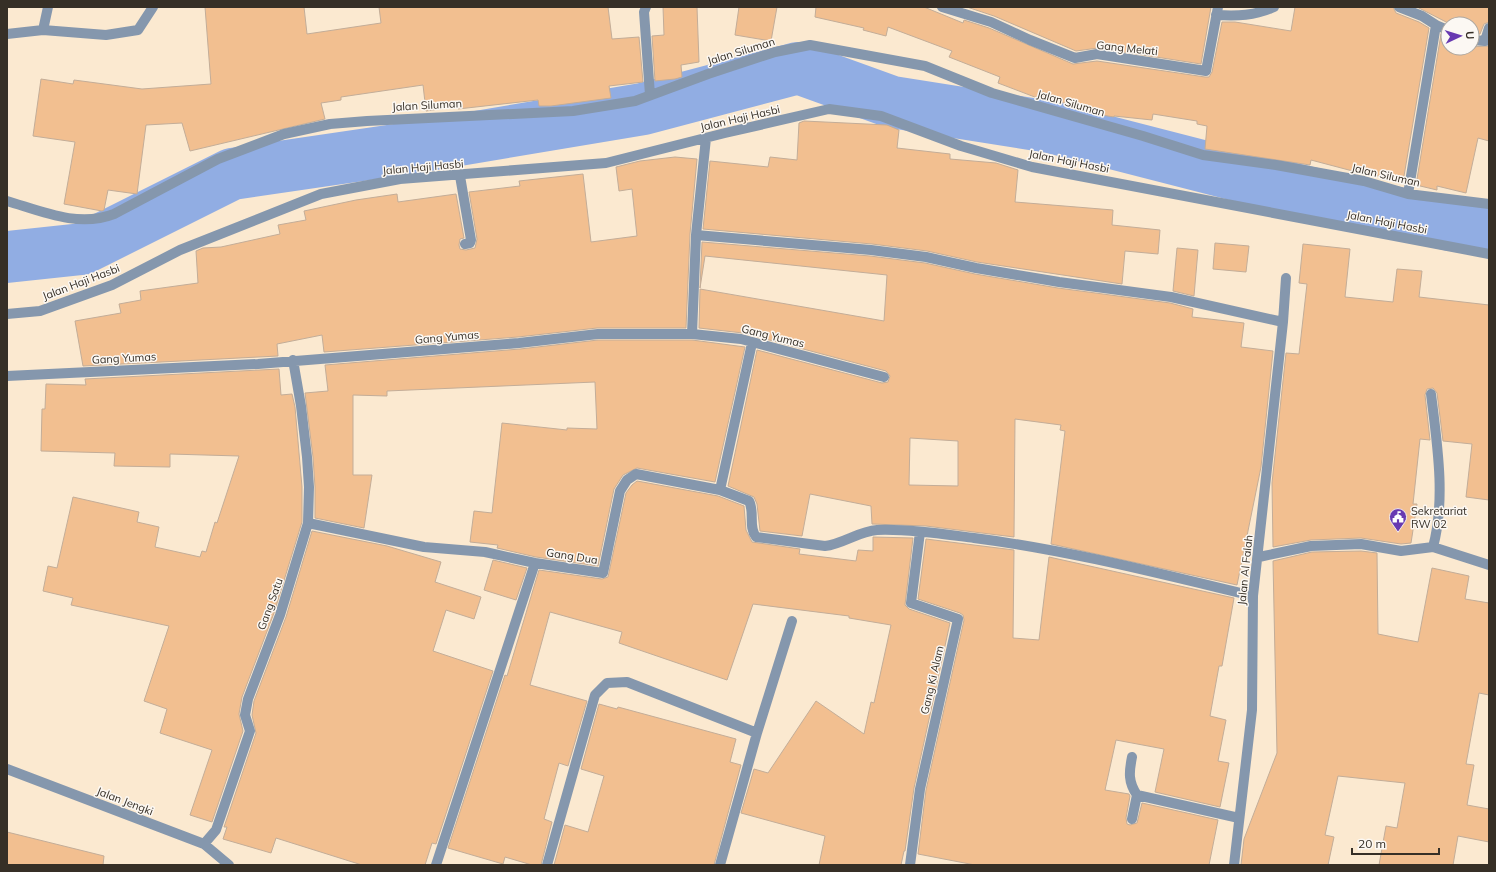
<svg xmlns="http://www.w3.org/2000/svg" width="1496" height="872" viewBox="0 0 1496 872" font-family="Mulish,sans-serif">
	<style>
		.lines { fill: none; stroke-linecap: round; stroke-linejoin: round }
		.river { stroke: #91ade3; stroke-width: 52 }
		.building { fill: #f2bf90; stroke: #c3ad98; fill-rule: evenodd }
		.minor { stroke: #8597ad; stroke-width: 10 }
		.labels { text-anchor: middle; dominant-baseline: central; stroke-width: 3; stroke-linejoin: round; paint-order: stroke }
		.street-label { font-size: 11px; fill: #362f26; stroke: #fcf8f3 }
		.poi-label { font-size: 11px; fill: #362f26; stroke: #fcf8f3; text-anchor: start }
	</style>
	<rect width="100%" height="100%" fill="#fbe9d0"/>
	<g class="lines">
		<!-- river -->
		<path class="river" d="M 7,257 L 82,249 L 232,174 L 423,146 L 643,109 L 798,68 L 892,102 L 1050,127 L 1268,183 L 1450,225 L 1489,229"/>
	</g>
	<!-- building -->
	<path class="building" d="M 205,7 L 304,7 L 307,34 L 381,23 L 379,7 L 608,7 L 612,39 L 639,37 L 643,82 L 609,86 L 611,98 L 551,106 L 539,106 L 538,100 L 458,109 L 458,106 L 426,111 L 423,85 L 341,97 L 341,100 L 321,103 L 325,119 L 190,151 L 182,123 L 146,125 L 137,194 L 108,190 L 104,210 L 102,211 L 64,204 L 75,142 L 33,136 L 41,79 L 73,84 L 74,80 L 142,89 L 211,84 Z
		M 663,7 L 697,7 L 699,62 L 681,65 L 682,77 L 675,79 L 655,81 L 652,36 L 664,35 Z
		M 739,7 L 777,7 L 771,41 L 735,35 Z
		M 816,7 L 924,7 L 963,23 L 964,20 L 989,28 L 1073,64 L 1097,61 L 1205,77 L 1209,77 L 1212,72 L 1222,22 L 1235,22 L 1291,31 L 1295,7 L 1393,7 L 1396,13 L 1419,22 L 1429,28 L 1403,182 L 1366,173 L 1364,174 L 1311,160 L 1310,165 L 1205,149 L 1207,126 L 1197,124 L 1197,121 L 1153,114 L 1152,120 L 1114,116 L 1114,117 L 1089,113 L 1090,107 L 1040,99 L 998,83 L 1000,77 L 949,57 L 952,51 L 888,27 L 886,36 L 863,30 L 864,28 L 815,17 Z
		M 967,7 L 1211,7 L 1201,64 L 1098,48 L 1076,51 L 994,16 Z
		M 1417,7 L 1489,7 L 1489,22 L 1484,24 L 1480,34 L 1472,34 L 1472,24 L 1450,24 Z
		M 1441,34 L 1448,36 L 1448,48 L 1489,46 L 1489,141 L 1478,138 L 1466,193 L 1437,186 L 1437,190 L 1416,185 Z
		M 804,121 L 887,125 L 899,130 L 897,148 L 950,154 L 950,159 L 996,163 L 1018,170 L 1015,202 L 1113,210 L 1112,225 L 1160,230 L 1158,254 L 1125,251 L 1122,284 L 977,262 L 927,251 L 872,244 L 703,229 L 710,161 L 768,167 L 770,157 L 797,160 L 799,123 Z
		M 675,157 L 697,159 L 690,234 L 686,328 L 597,328 L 518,337 L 324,352 L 322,335 L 277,344 L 278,356 L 83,366 L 75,321 L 121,313 L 119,304 L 141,300 L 140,291 L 198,283 L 196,251 L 203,248 L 221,247 L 280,234 L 278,225 L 306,220 L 304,211 L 356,200 L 397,194 L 398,202 L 456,194 L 464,238 L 460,239 L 459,245 L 460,249 L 466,250 L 475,248 L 477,239 L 469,192 L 520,186 L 519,181 L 583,174 L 591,242 L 637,236 L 632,189 L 619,191 L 616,167 L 640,161 Z
		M 702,242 L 870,256 L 925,263 L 975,274 L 1058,288 L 1170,303 L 1193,309 L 1192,317 L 1244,323 L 1241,347 L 1273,351 L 1261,467 L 1237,585 L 1051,544 L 1065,431 L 1060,430 L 1061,425 L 1015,419 L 1014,537 L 926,526 L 872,524 L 871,506 L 810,494 L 802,536 L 760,531 L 757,504 L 754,497 L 728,486 L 757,350 L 882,383 L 888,382 L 890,376 L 886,371 L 743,333 L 699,328 L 700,289 L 884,321 L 887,275 L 705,256 L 700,288 ZM 910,438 L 958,441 L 958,486 L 909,485 Z
		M 1215,243 L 1249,246 L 1246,272 L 1213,269 Z
		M 1303,244 L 1350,249 L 1345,297 L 1393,302 L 1397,269 L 1422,271 L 1419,297 L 1489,305 L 1489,500 L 1466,497 L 1472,444 L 1443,441 L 1437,393 L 1433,388 L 1427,389 L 1425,395 L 1430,440 L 1420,439 L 1413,504 L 1417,504 L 1411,543 L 1401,544 L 1361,538 L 1311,540 L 1273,547 L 1272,483 L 1286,353 L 1299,354 L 1307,284 L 1299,283 Z
		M 1177,248 L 1198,250 L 1194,296 L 1173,291 Z
		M 598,340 L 692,340 L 745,347 L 715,482 L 637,468 L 623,475 L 614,489 L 598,566 L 536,557 L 497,548 L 498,545 L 470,542 L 474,511 L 492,513 L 502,423 L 567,430 L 567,428 L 597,429 L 595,382 L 387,391 L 387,396 L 353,395 L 353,475 L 372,475 L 364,528 L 315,518 L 315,487 L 313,457 L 305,393 L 328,391 L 325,365 L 520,349 Z
		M 279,369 L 281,395 L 292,394 L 295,407 L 302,487 L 302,522 L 274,613 L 242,697 L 239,714 L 243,731 L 212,822 L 190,815 L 212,750 L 160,733 L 167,709 L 144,701 L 169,626 L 71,605 L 73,598 L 43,591 L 48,566 L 57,568 L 73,497 L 139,512 L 137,522 L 159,527 L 155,547 L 200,557 L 202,551 L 206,552 L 215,522 L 217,523 L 239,456 L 170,454 L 170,467 L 114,466 L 115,453 L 41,451 L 42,409 L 45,409 L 46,384 L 86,385 L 85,379 Z
		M 637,481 L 718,496 L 744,506 L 746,530 L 752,542 L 800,549 L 799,554 L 856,561 L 858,550 L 873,551 L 873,537 L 913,538 L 905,605 L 909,609 L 950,623 L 914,788 L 905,851 L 904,851 L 901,865 L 819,865 L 825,836 L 741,813 L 754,769 L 768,773 L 816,701 L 864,734 L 871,702 L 874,703 L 891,625 L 849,618 L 849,616 L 753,604 L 727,680 L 619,643 L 622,632 L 550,612 L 530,685 L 587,701 L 568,766 L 559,763 L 544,819 L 552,822 L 541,865 L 532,865 L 505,857 L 503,864 L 448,848 L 505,675 L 507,676 L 539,570 L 602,579 L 608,577 L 626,493 L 632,485 Z
		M 312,531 L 387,546 L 441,562 L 435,582 L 481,597 L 474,619 L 446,610 L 433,651 L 493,671 L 436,844 L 432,843 L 425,865 L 362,865 L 276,838 L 271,853 L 223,839 L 227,827 L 224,827 L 256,733 L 252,715 L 254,701 L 286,617 Z
		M 926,539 L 1014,550 L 1013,638 L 1039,640 L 1049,557 L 1234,598 L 1222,666 L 1219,666 L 1210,716 L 1226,720 L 1218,761 L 1229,763 L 1220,807 L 1155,792 L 1164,749 L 1116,740 L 1105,790 L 1129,794 L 1130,796 L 1126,818 L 1127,824 L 1130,825 L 1137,823 L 1142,803 L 1218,820 L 1209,865 L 975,865 L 918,854 L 926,790 L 964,620 L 963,615 L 960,613 L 918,599 Z
		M 1361,551 L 1377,553 L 1378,634 L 1418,642 L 1432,568 L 1469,576 L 1465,599 L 1489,603 L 1489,695 L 1479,693 L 1466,764 L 1474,765 L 1467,805 L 1489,809 L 1489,842 L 1458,836 L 1453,865 L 1379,865 L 1386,826 L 1397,828 L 1405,783 L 1338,776 L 1325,835 L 1334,837 L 1328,865 L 1241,865 L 1244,839 L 1277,753 L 1273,561 L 1312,552 Z
		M 493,560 L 527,568 L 516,600 L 484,590 Z
		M 599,704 L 617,709 L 618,707 L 736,739 L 730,762 L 741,765 L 714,865 L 554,865 L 565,825 L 588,832 L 604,776 L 581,769 Z
		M 7,832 L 104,856 L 103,865 L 7,865 Z"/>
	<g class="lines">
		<!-- minor -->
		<path class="minor" d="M 646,7 L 644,12 L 650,95
			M 942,7 L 991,22 L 1030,40 L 1075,58 L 1097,54 L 1206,71 L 1218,7
			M 1399,7 L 1422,16 L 1436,25
			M 1216,15 C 1237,16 1255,16 1274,7
			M 43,30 L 106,35 L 138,30 L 153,7
			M 7,34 L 43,30 L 48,7
			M 1472,40 L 1485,41 L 1489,28
			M 460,176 L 471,240 L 470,243 L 465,244
			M 1408,194 L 1436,25 L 1448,30
			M 7,201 C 41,211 78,228 114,214 L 218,159 L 284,134 L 330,124 L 367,121 L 573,111 L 635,101 L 708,74 L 775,52 L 810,45 L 925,66 L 992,93 L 1143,136 L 1203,155 L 1276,165 L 1364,181 L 1408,194 L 1489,204
			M 696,235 L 871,250 L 926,257 L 976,268 L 1059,282 L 1171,297 L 1283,322
			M 7,314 L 40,311 L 112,285 L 180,250 L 321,194 L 400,179 L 606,163 L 725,133 L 829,109 L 881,116 L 961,146 L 1032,167 L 1489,254
			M 692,334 L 696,235 L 706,138
			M 7,376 L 258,364 L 519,343 L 598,334 L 692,334 L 741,339 L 884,377
			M 1431,394 C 1437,443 1446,499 1433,547
			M 720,490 L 749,501 C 755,512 748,527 756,537 L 825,546 C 843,544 859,531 877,530 C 909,529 942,534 974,538 C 1068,550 1161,574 1253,596
			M 308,523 L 424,547 L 485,552 L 535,563
			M 1259,557 L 1311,546 L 1361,544 L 1401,551 L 1433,547 L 1489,565
			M 1132,757 C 1129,772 1128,782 1137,795
			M 7,769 L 204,844 L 229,865
			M 1132,819 L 1137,795 L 1239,818
			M 204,844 L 216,830 L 250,731 L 245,715 L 248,699 L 280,615 L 308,523 L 309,487 L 307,457 L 301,406 L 293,360
			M 436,865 L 535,563 L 603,573 L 620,491 L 627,480 L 636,474 L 720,490 L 752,343
			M 547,865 L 595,695 L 607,683 L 627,682 L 757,733
			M 720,865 L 757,733 L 792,621
			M 910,865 L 920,789 L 958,619 L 911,603 L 920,532
			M 1234,865 L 1252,710 L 1253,596 L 1283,322 L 1286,278"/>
	</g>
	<!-- icons -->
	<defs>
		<g id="civic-pin" transform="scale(0.9)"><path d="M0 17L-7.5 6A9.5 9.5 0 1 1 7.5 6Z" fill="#6839b1" stroke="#fcf8f3"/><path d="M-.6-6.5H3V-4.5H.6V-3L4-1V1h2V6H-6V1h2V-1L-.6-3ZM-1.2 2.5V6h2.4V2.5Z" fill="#fff"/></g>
	</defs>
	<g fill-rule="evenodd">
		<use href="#civic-pin" x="1398" y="517"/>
	</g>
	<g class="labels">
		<!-- street labels -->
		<g class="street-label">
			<text transform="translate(1127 48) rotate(6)">Gang Melati</text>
			<text transform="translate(741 51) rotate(-17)">Jalan Siluman</text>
			<text transform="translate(1071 103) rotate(16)">Jalan Siluman</text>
			<text transform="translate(427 105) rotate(-3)">Jalan Siluman</text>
			<text transform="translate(740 118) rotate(-13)">Jalan Haji Hasbi</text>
			<text transform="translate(1069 161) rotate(11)">Jalan Haji Hasbi</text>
			<text transform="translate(423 167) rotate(-5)">Jalan Haji Hasbi</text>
			<text transform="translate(1386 175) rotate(13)">Jalan Siluman</text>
			<text transform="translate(1387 222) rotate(11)">Jalan Haji Hasbi</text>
			<text transform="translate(81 282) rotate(-21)">Jalan Haji Hasbi</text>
			<text transform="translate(773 336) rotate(14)">Gang Yumas</text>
			<text transform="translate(447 337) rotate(-5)">Gang Yumas</text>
			<text transform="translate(124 358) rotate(-3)">Gang Yumas</text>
			<text transform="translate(572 556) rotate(9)">Gang Dua</text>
			<text transform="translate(1245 570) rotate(-84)">Jalan Al Falah</text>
			<text transform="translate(270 604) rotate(-70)">Gang Satu</text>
			<text transform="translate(932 680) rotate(-77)">Gang Ki Alam</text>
			<text transform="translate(125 801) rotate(21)">Jalan Jengki</text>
		</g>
		<!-- poi labels -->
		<g class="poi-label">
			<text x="1411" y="511">Sekretariat<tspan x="1411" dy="13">RW 02</tspan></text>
		</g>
	</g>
	<!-- border -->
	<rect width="1496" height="872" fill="none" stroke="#362f26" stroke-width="16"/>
	<!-- north arrow -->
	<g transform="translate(1460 36) rotate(86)"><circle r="19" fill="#fcf8f3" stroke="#ada8a1"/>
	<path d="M0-3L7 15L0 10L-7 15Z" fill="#6839b1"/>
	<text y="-6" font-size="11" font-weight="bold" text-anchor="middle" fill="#362f26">U</text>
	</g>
	<!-- scale -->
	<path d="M1352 848v6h87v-6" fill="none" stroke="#362f26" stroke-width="2"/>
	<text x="1358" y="848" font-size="12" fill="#362f26" stroke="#fcf8f3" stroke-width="3" paint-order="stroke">20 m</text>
</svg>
